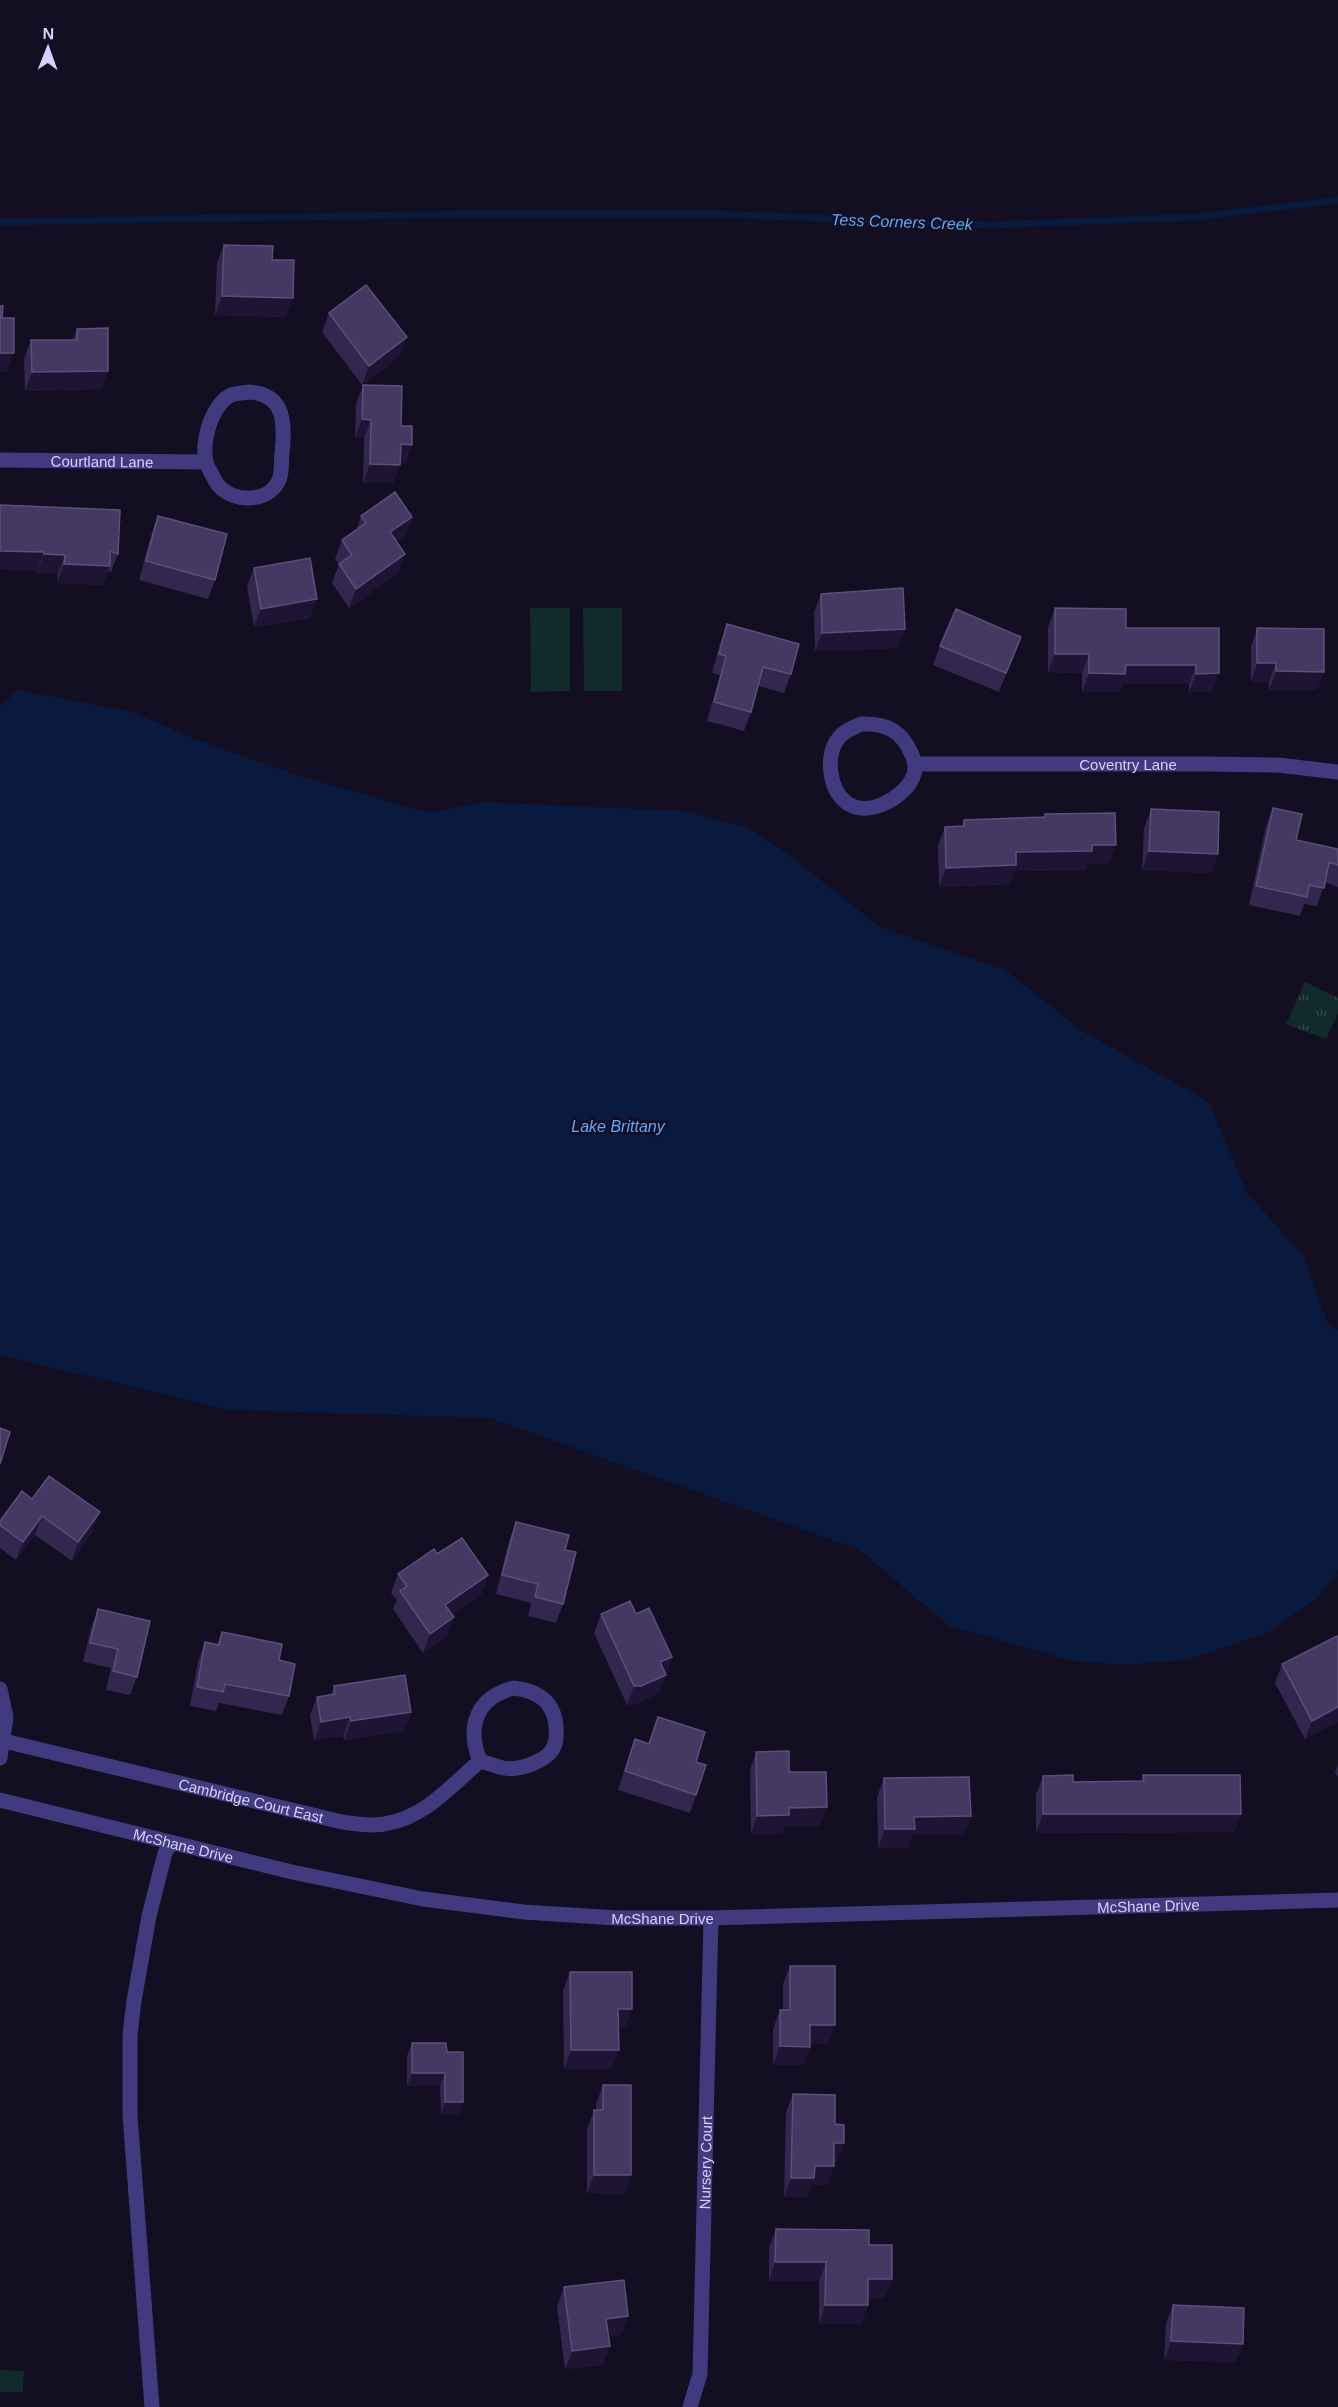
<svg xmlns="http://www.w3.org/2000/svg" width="1338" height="2407" viewBox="0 0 1338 2407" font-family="Helvetica,sans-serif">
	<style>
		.grass { fill: url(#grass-tufts) }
		.pitch { fill: #112a2b }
		.water { fill: #0a1a3e }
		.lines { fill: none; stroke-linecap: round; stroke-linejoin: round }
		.stream { stroke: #0a1a3e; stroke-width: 7 }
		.minor { stroke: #413a7f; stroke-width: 15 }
		.wall { fill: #32274f }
		.shaded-wall { fill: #1e1535 }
		.building { fill: #433962; stroke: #5b507a; stroke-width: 1.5 }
		.labels { text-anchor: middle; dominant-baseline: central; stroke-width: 5; stroke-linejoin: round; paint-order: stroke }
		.street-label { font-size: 15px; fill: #d8cffe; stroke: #130e21 }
		.water-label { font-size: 16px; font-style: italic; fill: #60a9fb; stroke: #130e21 }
	</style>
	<defs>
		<pattern id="grass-tufts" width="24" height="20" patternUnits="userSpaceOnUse" patternTransform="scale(1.5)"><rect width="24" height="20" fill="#112a2b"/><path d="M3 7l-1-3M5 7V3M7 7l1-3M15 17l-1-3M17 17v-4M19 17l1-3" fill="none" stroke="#33484b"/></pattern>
	</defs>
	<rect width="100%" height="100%" fill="#130e21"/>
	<!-- grass -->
	<path class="grass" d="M 1305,982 L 1338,998 L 1338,1013 L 1326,1039 L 1286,1024 Z"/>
	<!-- pitch -->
	<path class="pitch" d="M 530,608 L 570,608 L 570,691 L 531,692 Z
		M 583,608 L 622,608 L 622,691 L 584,691 Z
		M 0,2370 L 24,2371 L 23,2392 L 0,2392 Z"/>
	<!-- water -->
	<path class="water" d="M 18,690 L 133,712 L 192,738 L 300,776 L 430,813 L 482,802 L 685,811 L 743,826 L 784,851 L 878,926 L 1005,970 L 1080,1030 L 1209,1102 L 1247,1193 L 1304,1257 L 1327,1321 L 1338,1331 L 1338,1570 L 1319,1597 L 1267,1633 L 1187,1660 L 1123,1665 L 1073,1661 L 949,1626 L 860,1550 L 490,1418 L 229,1410 L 0,1355 L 0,707 Z"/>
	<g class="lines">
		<!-- stream -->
		<path class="stream" d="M 0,222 L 466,214 L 717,214 L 989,225 L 1198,217 L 1338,200"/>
		<!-- minor -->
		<g class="minor">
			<path d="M 249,392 C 286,394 285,425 282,454 C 281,462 282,470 280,477 C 272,503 234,504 218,485 C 215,481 212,474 209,469 C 198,451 210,405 231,395 C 236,393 244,393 249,392 Z"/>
			<path id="s1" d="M 0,460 L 205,462"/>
			<path d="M 861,724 C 887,723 902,731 912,755 C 915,762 917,769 913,777 C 904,798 868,818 847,803 C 829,790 825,755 838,739 C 843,731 853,728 861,724 Z"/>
			<path id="s2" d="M 916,764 L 1208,764 L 1278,765 L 1338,772"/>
			<path d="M 514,1688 C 537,1691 553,1700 556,1725 C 556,1730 557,1738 555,1744 C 550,1761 519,1771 503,1768 C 495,1766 488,1763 480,1761 C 466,1726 477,1697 514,1688 Z"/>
			<path d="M 0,1689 L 6,1717 L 0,1758"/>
			<path id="s3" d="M 4,1741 L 342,1822 C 357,1824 374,1827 389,1823 C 426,1816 453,1784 480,1761"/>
			<path id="s4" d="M 0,1800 L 292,1872 L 423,1899 L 524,1912 L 617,1918 L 711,1918 L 1338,1900"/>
			<path d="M 152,2407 L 130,2115 L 130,2035 L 134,2001 L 149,1916 L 165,1853 L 171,1843"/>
			<path id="s5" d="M 690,2407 L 700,2374 L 711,1918"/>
		</g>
	</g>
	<!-- wall -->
	<path class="wall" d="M 224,245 L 286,317 L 215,315 L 217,263 Z
		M 329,313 L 400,356 L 362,385 L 322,332 Z
		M 77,329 L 108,371 L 101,389 L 25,391 L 24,359 L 31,340 L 73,340 Z
		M 363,385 L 401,426 L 412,445 L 405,463 L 400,463 L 393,483 L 363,483 L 364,438 L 355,438 L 356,404 Z
		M 0,505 L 118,554 L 111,572 L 108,571 L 103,585 L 57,583 L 58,573 L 37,573 L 37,571 L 0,569 Z
		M 158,516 L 215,580 L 208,599 L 139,580 L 151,535 Z
		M 361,516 L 412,517 L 406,535 L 396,542 L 405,554 L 398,573 L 349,608 L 332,583 L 339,564 L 335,559 L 342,540 L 356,531 Z
		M 254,568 L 310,618 L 254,627 L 247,586 Z
		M 821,594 L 898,648 L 815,651 L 814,612 Z
		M 1055,608 L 1126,628 L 1219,628 L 1212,692 L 1189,692 L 1189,684 L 1122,684 L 1119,692 L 1082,692 L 1082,673 L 1048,672 L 1048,627 Z
		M 727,624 L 791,674 L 784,693 L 758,686 L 751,712 L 744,731 L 707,721 L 720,675 L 712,673 L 720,643 Z
		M 1257,628 L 1324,672 L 1317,690 L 1269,690 L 1269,682 L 1251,682 L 1251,647 Z
		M 940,646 L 1014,655 L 999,692 L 933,665 Z
		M 1273,808 L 1296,840 L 1338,849 L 1338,887 L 1325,882 L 1317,906 L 1304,904 L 1300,916 L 1249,905 L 1266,826 Z
		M 1151,809 L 1218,854 L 1211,873 L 1142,870 L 1144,828 Z
		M 1045,814 L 1109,864 L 1087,864 L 1085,870 L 1014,871 L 1010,884 L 939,887 L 938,845 L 945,827 L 962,826 L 964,820 L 1044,817 Z
		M 32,1499 L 93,1531 L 72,1561 L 35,1535 L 16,1560 L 0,1548 L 0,1521 Z
		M 516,1522 L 565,1550 L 563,1604 L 556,1623 L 528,1616 L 531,1603 L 496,1594 L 509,1541 Z
		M 437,1554 L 488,1575 L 481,1594 L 452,1614 L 447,1636 L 423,1653 L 393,1609 L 397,1600 L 391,1593 L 398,1574 Z
		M 98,1609 L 137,1677 L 130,1695 L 106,1690 L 111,1668 L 83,1662 L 91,1628 Z
		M 601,1614 L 636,1614 L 672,1657 L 659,1693 L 634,1705 L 627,1705 L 594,1633 Z
		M 222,1632 L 279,1660 L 289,1696 L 282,1715 L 219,1703 L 216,1711 L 190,1706 L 198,1661 L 205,1642 L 217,1644 Z
		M 1282,1664 L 1338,1722 L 1305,1739 L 1275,1683 Z
		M 334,1686 L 411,1712 L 404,1731 L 344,1740 L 343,1736 L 314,1740 L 310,1715 L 317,1697 L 331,1694 Z
		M 658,1717 L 696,1762 L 696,1795 L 690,1813 L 618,1790 L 635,1739 L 649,1744 Z
		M 756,1752 L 789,1772 L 820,1826 L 785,1826 L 782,1834 L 751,1834 L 750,1770 Z
		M 1338,1763 L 1338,1776 L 1335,1773 Z
		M 1143,1775 L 1241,1814 L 1234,1832 L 1036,1833 L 1036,1794 L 1043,1776 L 1073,1782 L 1141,1781 Z
		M 884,1778 L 971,1816 L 964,1835 L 912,1835 L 908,1848 L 878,1848 L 877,1797 Z
		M 790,1966 L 835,2025 L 828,2044 L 810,2044 L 810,2047 L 803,2065 L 773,2065 L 773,2029 L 780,2010 L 783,2010 L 783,1984 Z
		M 570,1972 L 626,2027 L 618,2027 L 612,2069 L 564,2069 L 563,1991 Z
		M 412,2043 L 447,2052 L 459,2114 L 441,2115 L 440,2086 L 407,2086 L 407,2056 Z
		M 603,2085 L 624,2194 L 587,2193 L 587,2129 L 594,2110 L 596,2110 L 596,2104 Z
		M 793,2094 L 835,2124 L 837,2162 L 834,2162 L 827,2185 L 812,2185 L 807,2197 L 784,2197 L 786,2112 Z
		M 776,2229 L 869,2245 L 885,2298 L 868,2298 L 868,2305 L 861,2324 L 819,2324 L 819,2281 L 769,2281 L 769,2248 Z
		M 564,2287 L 628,2316 L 621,2335 L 608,2336 L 603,2365 L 565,2369 L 557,2306 Z
		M 1173,2305 L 1236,2362 L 1164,2360 L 1166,2323 Z"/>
	<!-- shaded-wall -->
	<path class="shaded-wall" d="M 222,296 L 293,298 L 286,317 L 215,315 Z
		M 407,337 L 400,356 L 362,385 L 369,366 Z
		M 0,353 L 14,353 L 7,372 L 0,372 Z
		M 108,371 L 101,389 L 25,391 L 32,372 Z
		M 362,419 L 371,420 L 364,438 L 355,438 Z
		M 401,444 L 412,445 L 405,463 L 394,463 Z
		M 370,464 L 400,465 L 393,483 L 363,483 Z
		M 412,517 L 406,535 L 383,551 L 390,532 Z
		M 0,551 L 44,552 L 37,571 L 0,569 Z
		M 44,554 L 65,555 L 58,573 L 37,573 Z
		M 405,554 L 398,573 L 349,608 L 356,589 Z
		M 64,564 L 110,566 L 103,585 L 57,583 Z
		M 317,599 L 310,618 L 254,627 L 261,609 Z
		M 905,629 L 898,648 L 815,651 L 822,633 Z
		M 1021,637 L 1014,655 L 999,692 L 1006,673 Z
		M 1055,654 L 1089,654 L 1082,673 L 1048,672 Z
		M 1257,663 L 1276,663 L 1269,682 L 1251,682 Z
		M 1126,665 L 1196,665 L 1189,684 L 1122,684 L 1119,692 L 1082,692 L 1089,673 Z
		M 1276,671 L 1324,672 L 1317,690 L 1269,690 Z
		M 1219,673 L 1212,692 L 1189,692 L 1196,674 Z
		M 1092,845 L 1116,845 L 1109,864 L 1087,864 L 1085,870 L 1014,871 L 1010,884 L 939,887 L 946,868 L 1016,852 Z
		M 1149,851 L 1218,854 L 1211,873 L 1142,870 Z
		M 100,1512 L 93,1531 L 72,1561 L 78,1542 Z
		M 42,1516 L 35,1535 L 16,1560 L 23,1542 Z
		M 488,1575 L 481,1594 L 438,1624 L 445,1605 Z
		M 454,1617 L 447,1636 L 423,1653 L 430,1634 Z
		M 672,1657 L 659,1693 L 634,1705 L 627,1705 L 634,1686 L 660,1662 Z
		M 1338,1707 L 1338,1722 L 1305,1739 L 1312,1721 Z
		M 411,1712 L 404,1731 L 344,1740 L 351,1721 Z
		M 350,1717 L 343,1736 L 314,1740 L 321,1722 Z
		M 827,1807 L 820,1826 L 785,1826 L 782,1834 L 751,1834 L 757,1816 L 789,1808 Z
		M 1043,1814 L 1241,1814 L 1234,1832 L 1036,1833 Z
		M 971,1816 L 964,1835 L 912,1835 L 908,1848 L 878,1848 L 885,1829 L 914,1817 Z
		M 618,2009 L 632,2009 L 626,2027 L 611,2027 Z
		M 810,2025 L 835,2025 L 828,2044 L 803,2044 Z
		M 780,2046 L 810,2047 L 803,2065 L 773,2065 Z
		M 571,2050 L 619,2050 L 612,2069 L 564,2069 Z
		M 412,2073 L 445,2073 L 440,2086 L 407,2086 Z
		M 445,2102 L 463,2102 L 459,2114 L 441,2115 Z
		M 834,2143 L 844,2143 L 837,2162 L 827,2162 Z
		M 815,2166 L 834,2166 L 827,2185 L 812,2185 L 807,2197 L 784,2197 L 791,2178 Z
		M 594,2175 L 631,2175 L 624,2194 L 587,2193 Z
		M 775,2262 L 826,2262 L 819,2281 L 769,2281 Z
		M 868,2279 L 892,2279 L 885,2298 L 862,2298 Z
		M 825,2305 L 868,2305 L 861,2324 L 819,2324 Z
		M 628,2316 L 621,2335 L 600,2337 L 606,2319 Z
		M 1171,2341 L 1243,2344 L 1236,2362 L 1164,2360 Z
		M 610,2346 L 603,2365 L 565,2369 L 572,2351 Z"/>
	<!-- building -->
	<path class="building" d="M 224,245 L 273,246 L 272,260 L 294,260 L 293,298 L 222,296 Z
		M 366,285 L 407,337 L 369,366 L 329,313 Z
		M 0,306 L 3,306 L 2,318 L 14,318 L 14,353 L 0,353 Z
		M 108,328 L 108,371 L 32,372 L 31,340 L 77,340 L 77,329 Z
		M 363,385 L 402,386 L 401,426 L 412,426 L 412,445 L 401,444 L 400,465 L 370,464 L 371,420 L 362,419 Z
		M 395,492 L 412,517 L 390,532 L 405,554 L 356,589 L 339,564 L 352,555 L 342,540 L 366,523 L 361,516 Z
		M 0,505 L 120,510 L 118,554 L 110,551 L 110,566 L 64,564 L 65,555 L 44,554 L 44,552 L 0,551 Z
		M 158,516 L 227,534 L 215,580 L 146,561 Z
		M 310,558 L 317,599 L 261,609 L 254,568 Z
		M 903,588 L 905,629 L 822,633 L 821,594 Z
		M 1055,608 L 1126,609 L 1126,628 L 1219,628 L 1219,673 L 1196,674 L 1196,665 L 1126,665 L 1125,674 L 1089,673 L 1089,654 L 1055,654 Z
		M 956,609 L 1021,637 L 1006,673 L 940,646 Z
		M 727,624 L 799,644 L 791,674 L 763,667 L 751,712 L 714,702 L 726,656 L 719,654 Z
		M 1257,628 L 1324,629 L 1324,672 L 1276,671 L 1276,663 L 1257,663 Z
		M 1273,808 L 1302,814 L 1296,840 L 1338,849 L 1338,865 L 1329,862 L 1324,888 L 1309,885 L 1307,897 L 1256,886 Z
		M 1151,809 L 1219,812 L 1218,854 L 1149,851 Z
		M 1115,813 L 1116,845 L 1092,845 L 1092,851 L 1016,852 L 1016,865 L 946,868 L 945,827 L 964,826 L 964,820 L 1045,817 L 1045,814 Z
		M 0,1428 L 10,1432 L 0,1464 Z
		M 49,1476 L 100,1512 L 78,1542 L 42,1516 L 23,1542 L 0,1525 L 0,1521 L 22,1491 L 32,1499 Z
		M 516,1522 L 569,1535 L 565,1550 L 576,1552 L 563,1604 L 535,1597 L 538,1584 L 502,1575 Z
		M 462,1538 L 488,1575 L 445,1605 L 454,1617 L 430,1634 L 400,1591 L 407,1586 L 398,1574 L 434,1549 L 437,1554 Z
		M 630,1601 L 636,1614 L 649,1608 L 672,1657 L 660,1662 L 666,1675 L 641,1686 L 634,1686 L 601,1614 Z
		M 98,1609 L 150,1621 L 137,1677 L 113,1671 L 118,1649 L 90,1643 Z
		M 222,1632 L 282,1644 L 279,1660 L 295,1664 L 289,1696 L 225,1684 L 223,1692 L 197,1687 L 205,1642 L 219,1645 Z
		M 1337,1636 L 1338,1638 L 1338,1707 L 1312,1721 L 1282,1664 Z
		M 405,1675 L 411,1712 L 351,1721 L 350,1717 L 321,1722 L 317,1697 L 335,1694 L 334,1686 Z
		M 658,1717 L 705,1732 L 696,1762 L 706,1765 L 696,1795 L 625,1771 L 635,1739 L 649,1744 Z
		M 789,1751 L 789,1772 L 826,1772 L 827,1807 L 789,1808 L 789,1815 L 757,1816 L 756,1752 Z
		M 1073,1775 L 1073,1782 L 1144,1781 L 1143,1775 L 1240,1775 L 1241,1814 L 1043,1814 L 1043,1776 Z
		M 969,1777 L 971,1816 L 914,1817 L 915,1829 L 885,1829 L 884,1778 Z
		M 790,1966 L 835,1966 L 835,2025 L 810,2025 L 810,2047 L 780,2046 L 780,2010 L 790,2010 Z
		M 570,1972 L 632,1972 L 632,2009 L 618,2009 L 619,2050 L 571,2050 Z
		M 412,2043 L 446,2043 L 447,2052 L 463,2052 L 463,2102 L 445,2102 L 445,2073 L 412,2073 Z
		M 603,2085 L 631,2085 L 631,2175 L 594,2175 L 594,2110 L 603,2110 Z
		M 793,2094 L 835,2095 L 835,2124 L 844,2125 L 844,2143 L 834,2143 L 834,2166 L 815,2166 L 814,2178 L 791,2178 Z
		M 776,2229 L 869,2230 L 869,2245 L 892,2245 L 892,2279 L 868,2279 L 868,2305 L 825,2305 L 826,2262 L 775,2262 Z
		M 624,2280 L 628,2316 L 606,2319 L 610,2346 L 572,2351 L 564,2287 Z
		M 1173,2305 L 1244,2308 L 1243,2344 L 1171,2341 Z"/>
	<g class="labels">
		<!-- street labels -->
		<g class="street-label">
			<text stroke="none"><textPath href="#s1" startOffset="102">Courtland Lane</textPath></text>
			<text stroke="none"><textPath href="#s2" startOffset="212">Coventry Lane</textPath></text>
			<text stroke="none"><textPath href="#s3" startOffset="254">Cambridge Court East</textPath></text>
			<text stroke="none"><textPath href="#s4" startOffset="189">McShane Drive</textPath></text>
			<text stroke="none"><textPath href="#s4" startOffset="1161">McShane Drive</textPath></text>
			<text stroke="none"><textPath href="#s4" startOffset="675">McShane Drive</textPath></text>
			<text stroke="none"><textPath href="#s5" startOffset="246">Nursery Court</textPath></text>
		</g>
		<!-- water labels -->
		<g class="water-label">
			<text transform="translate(902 222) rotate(2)">Tess Corners Creek</text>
			<text x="618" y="1126">Lake Brittany</text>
		</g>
	</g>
	<!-- north arrow -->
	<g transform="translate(48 48) rotate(1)" stroke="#130e21" stroke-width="4.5" paint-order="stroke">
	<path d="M0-4.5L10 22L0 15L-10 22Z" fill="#d8cffe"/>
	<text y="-9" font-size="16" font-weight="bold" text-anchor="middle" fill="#d8cffe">N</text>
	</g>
</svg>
